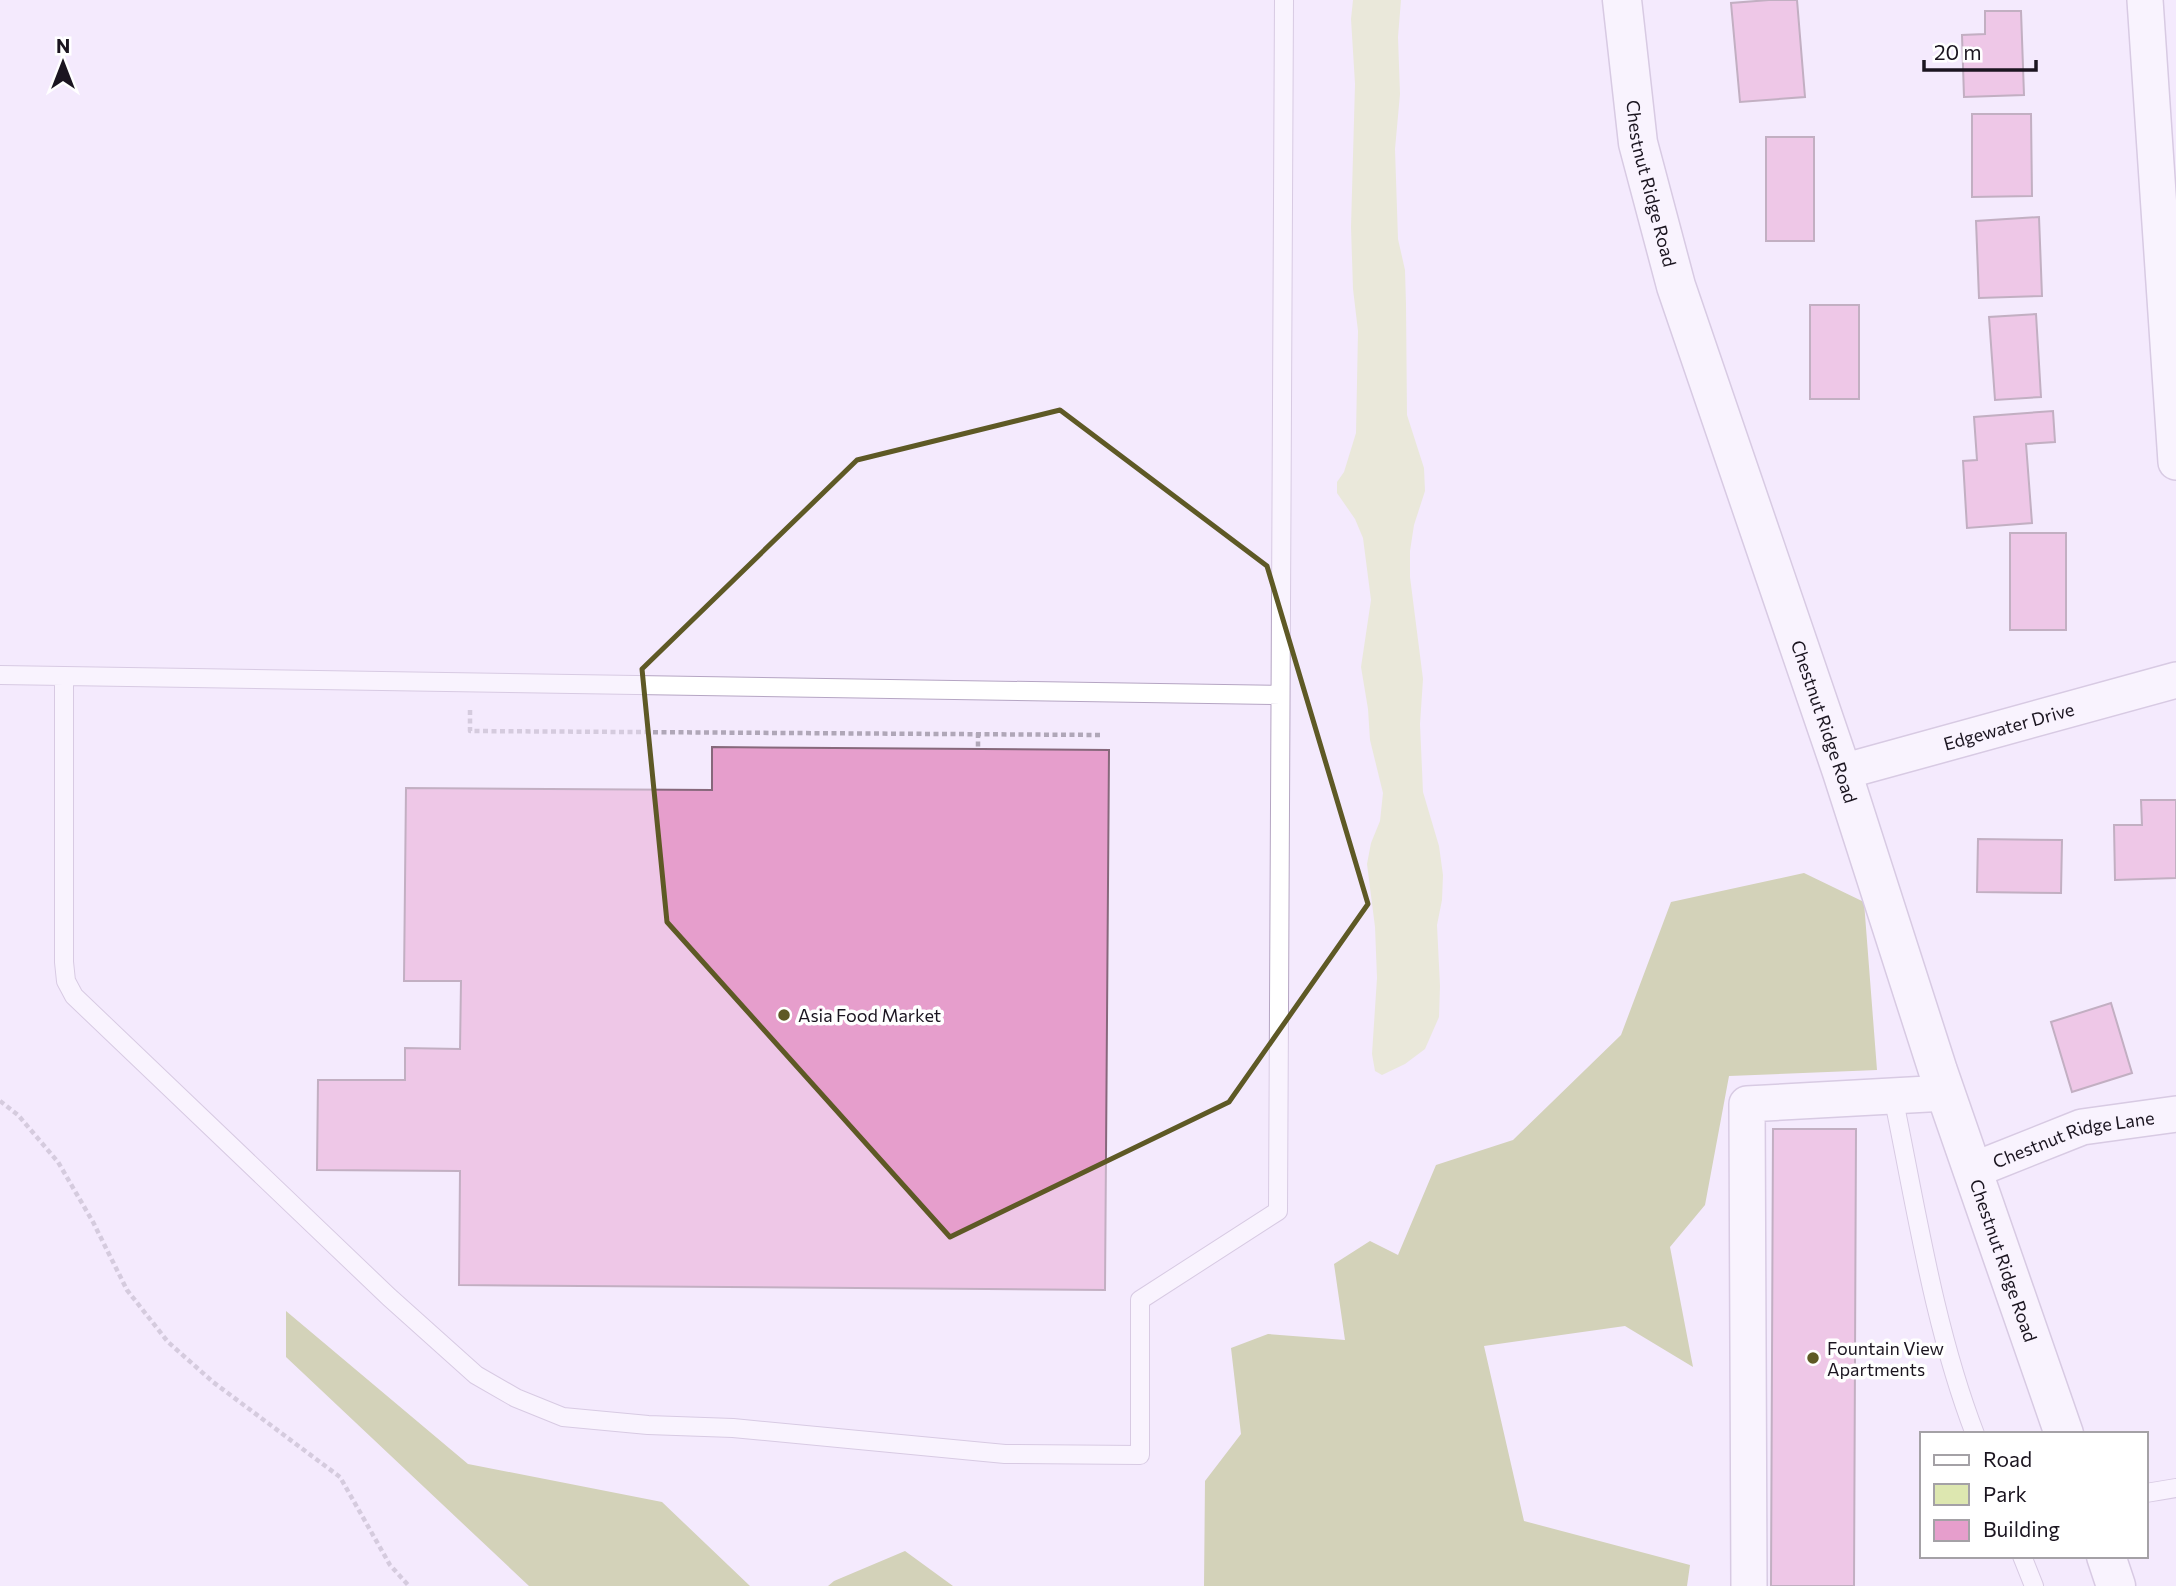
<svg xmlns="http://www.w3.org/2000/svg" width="2176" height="1586" viewBox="0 0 2176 1586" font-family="Commissioner,sans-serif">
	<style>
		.green { fill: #dde7b0 }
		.forest { fill: #aab567 }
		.building { fill: #e69ecc; stroke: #86687b; stroke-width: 2 }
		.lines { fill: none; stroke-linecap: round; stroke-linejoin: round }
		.service-casing { stroke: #b5a5c3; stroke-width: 20 }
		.minor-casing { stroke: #b5a5c3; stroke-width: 38 }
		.tertiary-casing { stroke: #b5a5c3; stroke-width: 41 }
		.path { stroke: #b0a7b8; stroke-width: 4.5; stroke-dasharray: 5 3.5; stroke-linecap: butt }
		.service { stroke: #fff; stroke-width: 18 }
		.minor { stroke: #fff; stroke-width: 35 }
		.tertiary { stroke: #fff; stroke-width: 38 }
		.marked { fill: none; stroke: #5e5925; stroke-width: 5; stroke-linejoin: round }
		.poi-dot { fill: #5e5925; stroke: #fff; stroke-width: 2.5 }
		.labels { text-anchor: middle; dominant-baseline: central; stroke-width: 7; stroke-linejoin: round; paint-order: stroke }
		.street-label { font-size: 18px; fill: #1b1520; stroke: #fff }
		.poi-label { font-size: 18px; fill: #1b1520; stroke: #fff; text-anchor: start }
	</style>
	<rect width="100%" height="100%" fill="#f4eafd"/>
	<!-- green -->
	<path class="green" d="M 1353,0 L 1401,0 L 1398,37 L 1400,94 L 1395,149 L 1398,239 L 1405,270 L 1406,304 L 1407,415 L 1424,468 L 1425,491 L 1414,525 L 1410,551 L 1410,577 L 1423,679 L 1420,724 L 1423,792 L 1439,846 L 1443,875 L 1442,900 L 1437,925 L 1440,986 L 1439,1017 L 1425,1049 L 1405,1064 L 1382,1075 L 1375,1071 L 1372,1054 L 1377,978 L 1375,927 L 1367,864 L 1371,843 L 1380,821 L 1383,793 L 1370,740 L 1368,709 L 1361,667 L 1371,600 L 1363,538 L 1355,519 L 1337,493 L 1337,482 L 1344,472 L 1356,433 L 1358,331 L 1353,289 L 1351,227 L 1355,84 L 1351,19 Z"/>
	<!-- forest -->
	<path class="forest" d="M 1804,873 L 1864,902 L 1877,1070 L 1729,1076 L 1705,1205 L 1670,1247 L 1693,1367 L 1625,1326 L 1484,1346 L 1524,1521 L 1690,1565 L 1687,1586 L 1204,1586 L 1205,1481 L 1241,1434 L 1231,1348 L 1268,1334 L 1345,1340 L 1334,1264 L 1370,1241 L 1398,1255 L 1436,1165 L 1513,1140 L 1621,1035 L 1671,902 Z
		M 286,1311 L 468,1464 L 662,1502 L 750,1586 L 529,1586 L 286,1357 Z
		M 905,1551 L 953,1586 L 828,1586 L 834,1581 Z"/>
	<!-- building -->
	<path class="building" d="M 1769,0 L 1797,0 L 1805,97 L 1740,102 L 1731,3 Z
		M 1985,11 L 2021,11 L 2024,95 L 1964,97 L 1962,35 L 1985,34 Z
		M 1972,114 L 2031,114 L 2032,196 L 1972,197 Z
		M 1766,137 L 1814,137 L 1814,241 L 1766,241 Z
		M 2039,217 L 2042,296 L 1979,298 L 1976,221 Z
		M 1810,305 L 1859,305 L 1859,399 L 1810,399 Z
		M 2036,314 L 2041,397 L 1995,400 L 1989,317 Z
		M 2053,411 L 2055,442 L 2026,444 L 2032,523 L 1967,528 L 1963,461 L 1977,460 L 1974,417 Z
		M 2010,533 L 2066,533 L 2066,630 L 2010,630 Z
		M 712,747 L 1109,750 L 1105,1290 L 459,1285 L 460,1171 L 317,1170 L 318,1080 L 405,1080 L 405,1048 L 460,1049 L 461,981 L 404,981 L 406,788 L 712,790 Z
		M 2141,800 L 2176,800 L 2176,878 L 2115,880 L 2114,825 L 2142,825 Z
		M 1978,839 L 2062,840 L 2061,893 L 1977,892 Z
		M 2111,1003 L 2132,1073 L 2072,1092 L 2051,1022 Z
		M 1773,1129 L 1856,1129 L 1854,1586 L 1771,1586 Z"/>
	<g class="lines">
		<!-- service casing -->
		<g class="service-casing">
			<path id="service" d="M 0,675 L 1280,695
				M 64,676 L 64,962 L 66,981 L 74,996 L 389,1297 L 476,1375 L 516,1398 L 563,1417 L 648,1425 L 733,1428 L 1005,1454 L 1140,1455 L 1140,1300 L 1278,1211 L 1284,0
				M 1893,1096 C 1916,1207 1934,1328 1975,1434
				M 2146,1493 L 2176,1488
				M 2022,1556 L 2034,1586"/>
		</g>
		<!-- minor casing -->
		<g class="minor-casing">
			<g id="minor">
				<path d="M 2145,0 L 2176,462"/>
				<path id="s1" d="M 1842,772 L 2176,680"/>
				<path id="s2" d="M 1974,1170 L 2082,1127 L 2176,1114"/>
				<path d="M 1749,1586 L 1747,1104 L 1946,1093"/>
			</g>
		</g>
		<!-- tertiary casing -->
		<g class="tertiary-casing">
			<g id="tertiary">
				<path id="s3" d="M 1622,0 L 1638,143 L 1676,286 L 1842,772 L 1938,1071 L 2064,1434"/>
				<path d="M 2106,1556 L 2116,1586"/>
			</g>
		</g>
		<!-- path -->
		<path class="path" d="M 470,710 L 470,731 L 1103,735
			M 978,733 L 978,749
			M 0,1101 L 18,1115 L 58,1162 L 93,1222 L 127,1290 L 168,1342 L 213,1382 L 340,1477 L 390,1565 L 409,1586"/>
		<!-- service -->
		<use href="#service" class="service"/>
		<!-- minor -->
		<use href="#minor" class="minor"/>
		<!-- tertiary -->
		<use href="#tertiary" class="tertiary"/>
	</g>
	<!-- marked area -->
	<path d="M0 0H2176V1586H0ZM 1060,410 L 1267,566 L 1368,904 L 1229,1102 L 950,1237 L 667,922 L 642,669 L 857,460 Z" fill="#f4eafd" fill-opacity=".55" fill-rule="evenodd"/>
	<path class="marked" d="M 1060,410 L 1267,566 L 1368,904 L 1229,1102 L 950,1237 L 667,922 L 642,669 L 857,460 Z"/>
	<!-- markers -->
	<g class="poi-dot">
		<circle cx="784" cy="1015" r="7"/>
		<circle cx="1813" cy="1358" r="7"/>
	</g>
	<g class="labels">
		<!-- street labels -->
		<g class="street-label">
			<text stroke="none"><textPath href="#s3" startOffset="186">Chestnut Ridge Road</textPath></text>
			<text stroke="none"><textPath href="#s3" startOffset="752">Chestnut Ridge Road</textPath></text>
			<text stroke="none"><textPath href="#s1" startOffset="173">Edgewater Drive</textPath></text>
			<text stroke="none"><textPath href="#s2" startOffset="105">Chestnut Ridge Lane</textPath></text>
			<text stroke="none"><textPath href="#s3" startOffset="1320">Chestnut Ridge Road</textPath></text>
		</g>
		<!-- poi labels -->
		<g class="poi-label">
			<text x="798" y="1015">Asia Food Market</text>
			<text x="1827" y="1348">Fountain View<tspan x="1827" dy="21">Apartments</tspan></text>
		</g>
	</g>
	<!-- legend -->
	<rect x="1920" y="1432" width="228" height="126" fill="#ffffff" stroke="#a4a1a6" stroke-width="2"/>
	<rect x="1934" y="1455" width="35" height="10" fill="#ffffff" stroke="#a4a1a6" stroke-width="2"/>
	<text x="1983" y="1467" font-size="21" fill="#1b1520">Road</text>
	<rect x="1934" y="1484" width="35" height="21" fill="#dde7b0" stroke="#a4a1a6" stroke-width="2"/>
	<text x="1983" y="1502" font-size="21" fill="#1b1520">Park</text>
	<rect x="1934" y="1520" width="35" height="21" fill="#e69ecc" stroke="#a4a1a6" stroke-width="2"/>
	<text x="1983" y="1537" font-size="21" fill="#1b1520">Building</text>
	<!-- north arrow -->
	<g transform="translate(63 63)" stroke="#ffffff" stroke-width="5" paint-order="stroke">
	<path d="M0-5L12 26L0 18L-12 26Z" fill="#1b1520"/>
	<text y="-10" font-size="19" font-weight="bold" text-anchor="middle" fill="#1b1520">N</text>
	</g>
	<!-- scale -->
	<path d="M1924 60v10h112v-10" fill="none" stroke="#1b1520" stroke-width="3.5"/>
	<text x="1934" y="60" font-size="21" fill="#1b1520" stroke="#ffffff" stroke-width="5" paint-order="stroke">20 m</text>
</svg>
